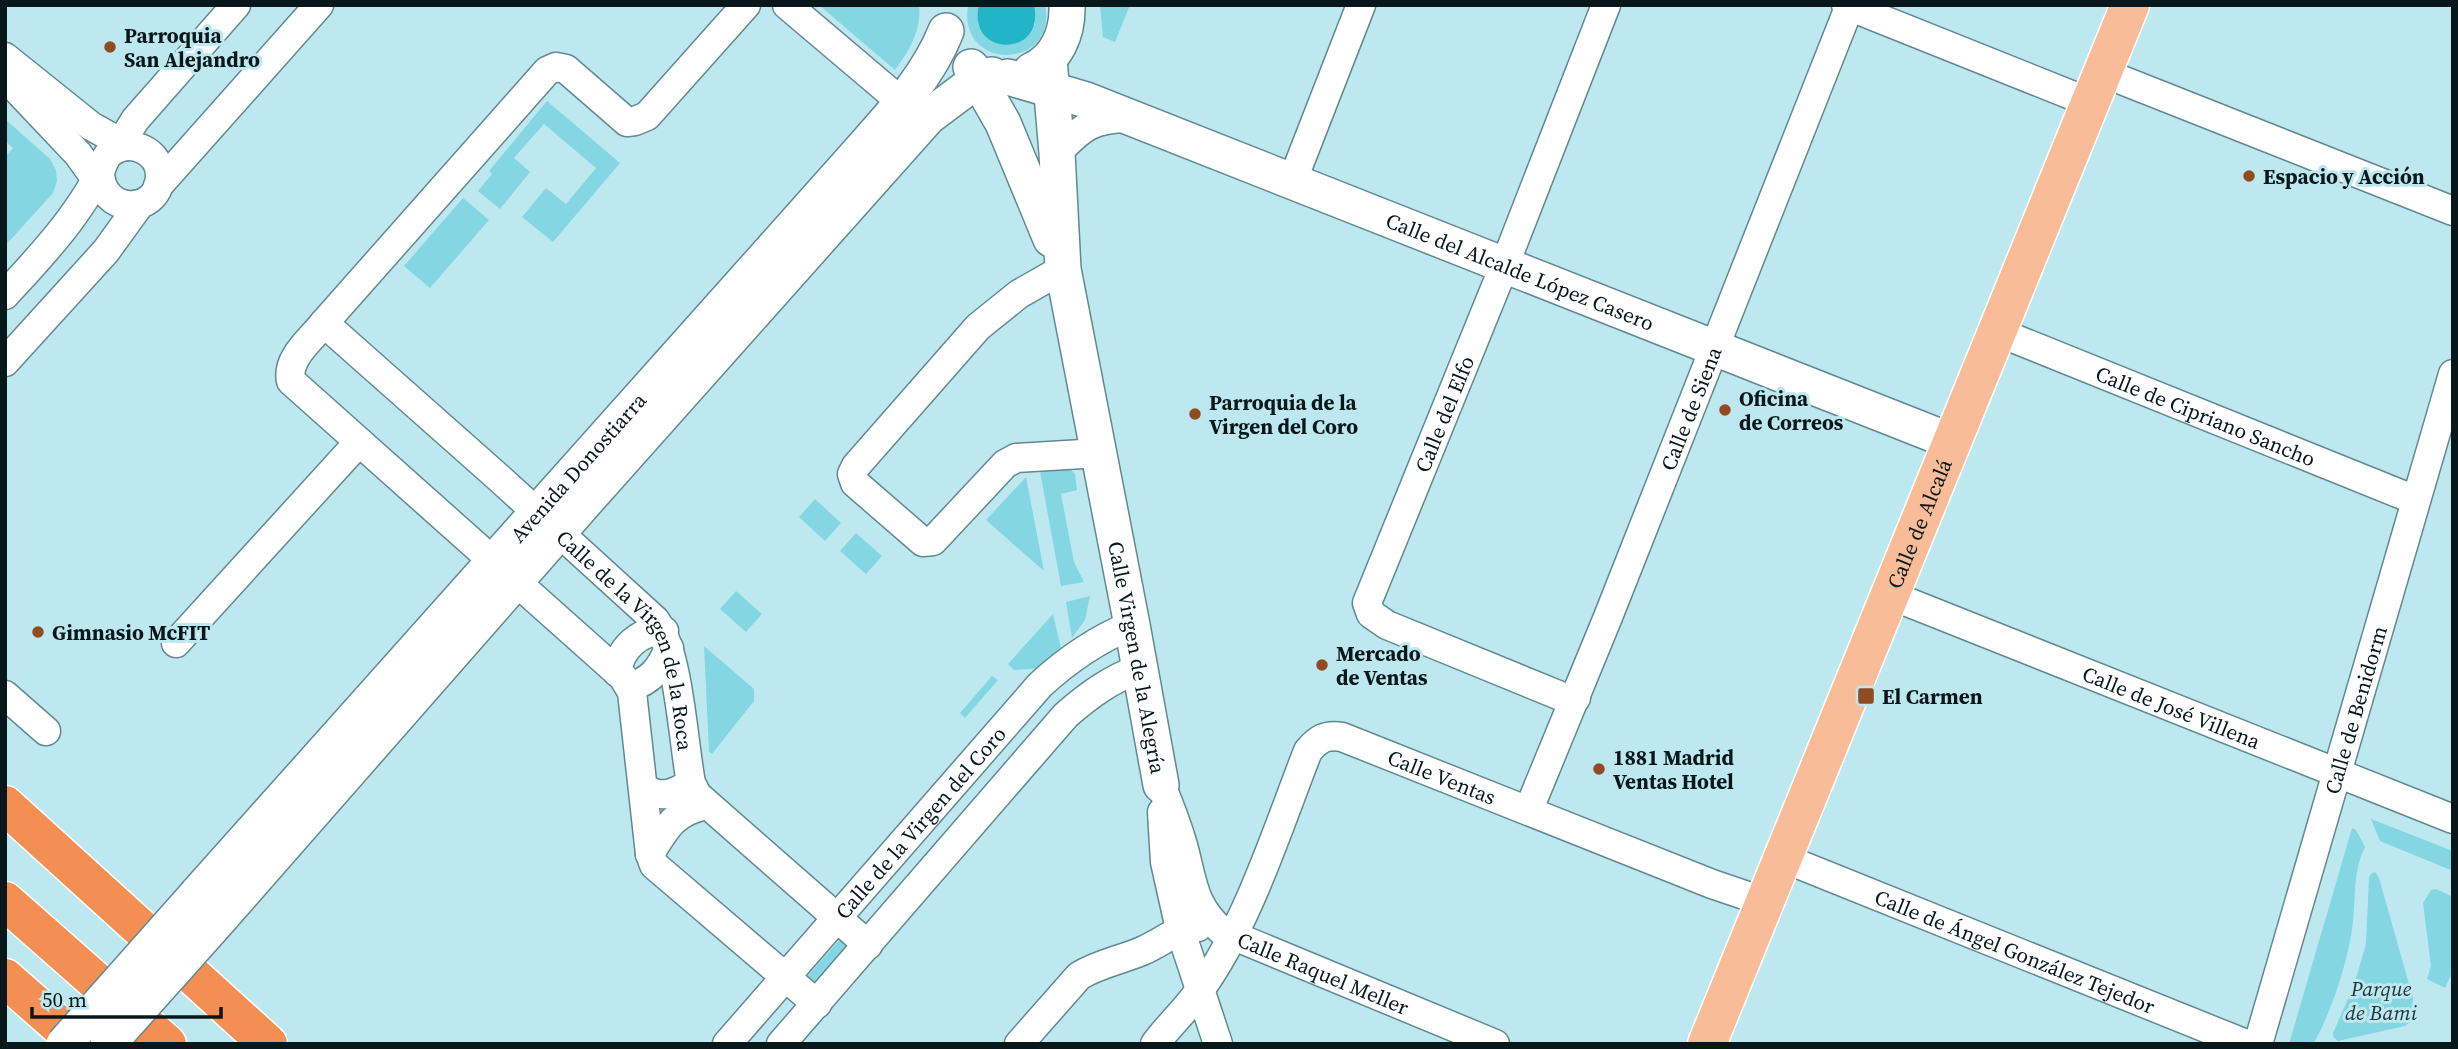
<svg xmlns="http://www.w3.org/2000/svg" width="2458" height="1049" viewBox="0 0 2458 1049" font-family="'Source Serif 4',serif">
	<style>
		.green { fill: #85d6e3 }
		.water { fill: #21b5c7 }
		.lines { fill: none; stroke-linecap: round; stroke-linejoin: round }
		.minor-casing { stroke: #61898f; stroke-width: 31 }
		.tertiary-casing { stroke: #61898f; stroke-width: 38 }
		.primary-casing { stroke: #fff; stroke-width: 41 }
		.motorway-casing { stroke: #fff; stroke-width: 41 }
		.minor { stroke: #fff; stroke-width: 28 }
		.tertiary { stroke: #fff; stroke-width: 35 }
		.primary { stroke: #f8bc98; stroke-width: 38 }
		.motorway { stroke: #f38f53; stroke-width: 38 }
		.tertiary-bridge-casing { stroke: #61898f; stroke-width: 38; stroke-linecap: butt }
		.tertiary-bridge { stroke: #fff; stroke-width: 35 }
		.poi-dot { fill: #904c20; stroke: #bee8ef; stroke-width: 2.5 }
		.labels { text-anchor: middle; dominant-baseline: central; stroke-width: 6; stroke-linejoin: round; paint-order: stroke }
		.poi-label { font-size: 21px; font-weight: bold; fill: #08181a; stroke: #bee8ef; text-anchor: start }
		.street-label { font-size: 21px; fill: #08181a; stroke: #bee8ef }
		.park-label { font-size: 21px; font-style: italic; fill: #1d3337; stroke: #bee8ef }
	</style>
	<rect width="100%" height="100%" fill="#bee8ef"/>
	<!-- green -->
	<path class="green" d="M 819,5 L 919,5 C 922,30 909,51 895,70 Z
		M 968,5 L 979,5 L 978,24 L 983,33 L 1035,25 L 1034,5 L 1045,5 C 1058,70 957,73 968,5 Z
		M 1100,5 L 1130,5 L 1115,42 L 1103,37 Z
		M 547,101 L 620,163 L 553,242 L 522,217 L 546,188 L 566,204 L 596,168 L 544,124 L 514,158 L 530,172 L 500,209 L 478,191 L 492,174 L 489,171 Z
		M 5,119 L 50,159 L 56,170 L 57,181 L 53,193 L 5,246 L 5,157 L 13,148 L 5,141 Z
		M 463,198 L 489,220 L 430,288 L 404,266 Z
		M 1039,466 L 1067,466 L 1075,474 L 1077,490 L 1061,494 L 1074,562 L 1084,582 L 1061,586 Z
		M 1026,477 L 1044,571 L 986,520 Z
		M 815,499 L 841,523 L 825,541 L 799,517 Z
		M 856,533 L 882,556 L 866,574 L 840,551 Z
		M 736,591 L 762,614 L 746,632 L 720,609 Z
		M 1090,596 L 1085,620 L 1072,638 L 1066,602 Z
		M 1053,614 L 1061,648 L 1044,668 L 1014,670 L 1008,664 Z
		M 704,646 L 754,689 L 754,701 L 712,754 L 709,752 Z
		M 992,676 L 998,680 L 965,718 L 960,713 Z
		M 2371,819 L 2453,851 L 2453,871 L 2380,841 Z
		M 2352,828 L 2356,830 L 2365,847 C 2353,871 2356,895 2353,921 C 2350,955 2331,1015 2313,1044 L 2289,1044 Z
		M 2375,872 L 2379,878 L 2413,998 L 2412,1021 L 2405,1026 L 2338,1041 L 2333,1037 L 2333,1033 L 2354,985 L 2366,944 L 2369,877 L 2371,874 Z
		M 2436,889 L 2453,897 L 2453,971 L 2445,988 L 2427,979 L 2431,966 L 2423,903 L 2431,890 Z
		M 842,937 L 849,945 L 812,986 L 805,979 Z"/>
	<!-- water -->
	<path class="water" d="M 979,5 L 1034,5 C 1046,59 966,57 979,5 Z"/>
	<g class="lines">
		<!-- minor casing -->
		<g class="minor-casing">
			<g id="minor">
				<path d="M 746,5 L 647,116 L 635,121 L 627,122 L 566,69 L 556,67 L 547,71 L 324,323 C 311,340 286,358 291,381 L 623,677 L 632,692 L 650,854 L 654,865 L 817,1004"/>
				<path d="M 787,5 L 918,116"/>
				<path d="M 1846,5 L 2091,103"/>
				<path d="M 5,57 L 91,126 L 127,146"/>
				<path d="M 2104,73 L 2453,211"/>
				<path d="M 5,77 L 78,154 L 103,189"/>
				<path d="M 118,148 L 135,120 L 236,5"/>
				<path d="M 1057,153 C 1083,126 1093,118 1131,118"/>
				<path d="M 1292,182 L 1361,5"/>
				<path d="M 158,186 L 319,5"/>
				<path d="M 1063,269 L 1019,294 L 978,327 L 856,466 L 852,474 L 855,483 L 923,542 L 933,541 L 1005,464 L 1016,458 L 1099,453"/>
				<path d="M 5,295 C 28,270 52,245 72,217 C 82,203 93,187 100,172 C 103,165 104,158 110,153 C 130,137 161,151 160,177 C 158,216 100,215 100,171"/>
				<path id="s1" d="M 324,323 L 499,478 L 655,620 C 679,652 683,741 691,783 L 697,795 L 868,945"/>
				<path id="s2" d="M 1998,332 L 2415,500"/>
				<path d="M 5,362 L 106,251 L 140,204"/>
				<path id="s3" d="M 1890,595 L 2453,819"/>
				<path d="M 176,643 L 359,442"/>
				<path d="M 617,672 C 620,648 640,630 664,631"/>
				<path d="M 630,687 C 651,681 661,668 669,648"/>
				<path d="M 5,695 L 46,731"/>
				<path id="s4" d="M 1576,698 L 1568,699 L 1387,625 L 1371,614 L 1367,603 L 1505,264 L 1606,5"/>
				<path id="s5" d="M 1161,785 C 1169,804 1176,822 1182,842 C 1193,879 1191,904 1222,931 L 1495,1044"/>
				<path d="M 643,787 C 661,800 674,794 691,783"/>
				<path id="s6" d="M 1529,809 L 1608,617 L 1850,5"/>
				<path d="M 1162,812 L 1165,862 L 1180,929 L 1218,1044"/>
				<path d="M 650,854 C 666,827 675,811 707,805"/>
				<path id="s7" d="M 1783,858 L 2246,1044"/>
				<path id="s8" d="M 727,1044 L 1040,685 C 1067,660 1098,639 1132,625"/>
				<path d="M 781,1044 L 1066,715 C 1089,695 1111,679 1139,669"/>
				<path d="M 1019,1044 L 1079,976 C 1098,964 1121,960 1142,951 C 1163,942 1175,929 1198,927"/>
				<path id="s9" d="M 1155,1044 C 1169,1025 1187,1009 1200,990 C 1248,924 1278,827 1308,751 C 1318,739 1326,734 1342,737 L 1712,884 L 1765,902"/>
				<path id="s10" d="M 2258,1044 L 2453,374"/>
			</g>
		</g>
		<!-- tertiary casing -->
		<g class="tertiary-casing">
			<g id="tertiary">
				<path id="s11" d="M 1049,59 L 1057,153 L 1063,269 L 1132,625 L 1161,785"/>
				<path d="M 971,67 L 1003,123 L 1051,239"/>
				<path d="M 1031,71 C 1057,59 1068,33 1067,5"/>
				<path id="s12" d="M 1008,77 L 1086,100 L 1953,442"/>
				<path id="s13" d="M 197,894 L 845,168 C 882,125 925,84 946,31"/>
				<path d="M 223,915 L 586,501 L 928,117 L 964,90 L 992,75"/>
			</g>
		</g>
		<!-- primary casing -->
		<g class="primary-casing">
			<g id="primary">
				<path id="s14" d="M 1707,1044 L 2130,5"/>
			</g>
		</g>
		<!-- motorway casing -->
		<g class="motorway-casing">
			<path id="motorway" d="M 5,805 L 268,1044
				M 5,901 L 167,1044
				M 5,978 L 80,1044"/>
		</g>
		<!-- minor -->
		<use href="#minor" class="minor"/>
		<!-- tertiary -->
		<use href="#tertiary" class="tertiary"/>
		<!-- primary -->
		<use href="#primary" class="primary"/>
		<!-- motorway -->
		<use href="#motorway" class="motorway"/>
		<!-- tertiary-bridge casing -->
		<g class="tertiary-bridge-casing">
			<path id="tertiary-bridge" d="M 64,1044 L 197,894
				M 108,1044 L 223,915"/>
		</g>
		<!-- tertiary-bridge -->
		<use href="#tertiary-bridge" class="tertiary-bridge"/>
	</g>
	<!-- markers -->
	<g class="poi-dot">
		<circle cx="110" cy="47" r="7"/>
		<circle cx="2249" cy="176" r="7"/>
		<circle cx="1725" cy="410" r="7"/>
		<circle cx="1195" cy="414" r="7"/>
		<circle cx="38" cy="632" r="7"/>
		<circle cx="1322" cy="665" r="7"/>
		<rect x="1857" y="687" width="18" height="18" rx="3.5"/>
		<circle cx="1599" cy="769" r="7"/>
	</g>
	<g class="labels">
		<!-- poi labels -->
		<g class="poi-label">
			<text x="124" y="35">Parroquia<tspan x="124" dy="24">San Alejandro</tspan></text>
			<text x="2263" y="176">Espacio y Acción</text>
			<text x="1739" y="398">Oficina<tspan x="1739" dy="24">de Correos</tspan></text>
			<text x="1209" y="402">Parroquia de la<tspan x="1209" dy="24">Virgen del Coro</tspan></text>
			<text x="52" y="632">Gimnasio McFIT</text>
			<text x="1336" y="653">Mercado<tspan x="1336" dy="24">de Ventas</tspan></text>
			<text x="1882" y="696">El Carmen</text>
			<text x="1613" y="757">1881 Madrid<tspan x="1613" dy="24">Ventas Hotel</tspan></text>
		</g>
		<!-- street labels -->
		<g class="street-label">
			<text stroke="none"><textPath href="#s12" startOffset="548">Calle del Alcalde López Casero</textPath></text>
			<text stroke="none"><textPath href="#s6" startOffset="432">Calle de Siena</textPath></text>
			<text stroke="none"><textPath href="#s4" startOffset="439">Calle del Elfo</textPath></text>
			<text stroke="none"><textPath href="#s2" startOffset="224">Calle de Cipriano Sancho</textPath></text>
			<text stroke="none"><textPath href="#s13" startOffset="572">Avenida Donostiarra</textPath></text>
			<text stroke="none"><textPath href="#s14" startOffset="562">Calle de Alcalá</textPath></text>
			<text stroke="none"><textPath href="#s1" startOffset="448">Calle de la Virgen de la Roca</textPath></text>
			<text stroke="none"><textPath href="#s11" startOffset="606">Calle Virgen de la Alegría</textPath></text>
			<text stroke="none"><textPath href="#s3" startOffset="303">Calle de José Villena</textPath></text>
			<text stroke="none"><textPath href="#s10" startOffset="348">Calle de Benidorm</textPath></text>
			<text stroke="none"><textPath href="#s9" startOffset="480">Calle Ventas</textPath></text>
			<text stroke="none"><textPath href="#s8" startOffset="294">Calle de la Virgen del Coro</textPath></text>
			<text stroke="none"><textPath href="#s7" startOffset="250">Calle de Ángel González Tejedor</textPath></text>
			<text stroke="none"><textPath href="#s5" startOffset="270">Calle Raquel Meller</textPath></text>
		</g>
		<!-- park labels -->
		<g class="park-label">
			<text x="2381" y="988">Parque<tspan x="2381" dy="24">de Bami</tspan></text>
		</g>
	</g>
	<!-- border -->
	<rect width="2458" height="1049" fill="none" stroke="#08181a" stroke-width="14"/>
	<!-- scale -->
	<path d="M32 1007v10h189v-10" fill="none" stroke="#08181a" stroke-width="3.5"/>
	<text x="42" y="1007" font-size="21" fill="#08181a" stroke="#bee8ef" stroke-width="5" paint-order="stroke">50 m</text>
</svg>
